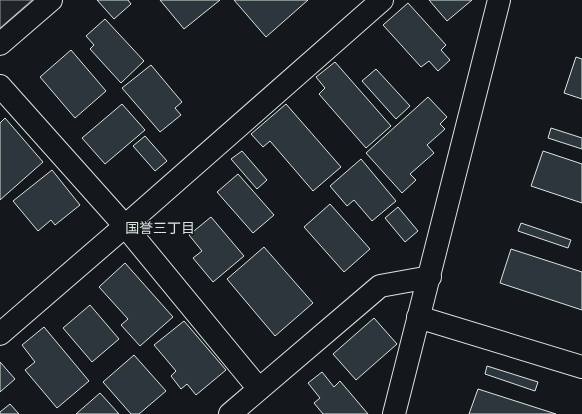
<svg xmlns="http://www.w3.org/2000/svg" width="582" height="414" viewBox="0 0 582 414" font-family="Cabin,'Noto Sans JP',sans-serif">
	<style>
		.green { fill: #202428; stroke: #939e99 }
		.building { fill: #2c363c; stroke: #d8e6dc }
		.lines { fill: none; stroke-linecap: round; stroke-linejoin: round }
		.street-casing { stroke: #d8e6dc; stroke-width: 24 }
		.street { stroke: #14181c; stroke-width: 22 }
		.labels { text-anchor: middle; dominant-baseline: central; stroke-width: 3; stroke-linejoin: round; paint-order: stroke }
		.neighbourhood-label { font-size: 14px; fill: #d8e6dc; stroke: #14181c }
	</style>
	<rect width="100%" height="100%" fill="#14181c"/>
	<!-- green -->
	<path class="green" d="M 0,0 L 32,0 L 0,28 Z"/>
	<!-- building -->
	<path class="building" d="M 97,0 L 128,0 L 131,4 L 114,19 Z
		M 160,0 L 220,0 L 184,29 Z
		M 234,0 L 308,0 L 266,37 Z
		M 429,0 L 472,0 L 447,21 Z
		M 408,3 L 446,45 L 441,50 L 450,60 L 438,71 L 429,61 L 421,67 L 383,25 Z
		M 105,19 L 144,61 L 121,83 L 90,49 L 94,45 L 86,36 Z
		M 71,50 L 106,91 L 75,118 L 40,77 Z
		M 576,57 L 582,59 L 582,99 L 564,93 Z
		M 335,62 L 391,126 L 366,148 L 319,94 L 325,88 L 316,77 Z
		M 151,65 L 182,102 L 175,108 L 181,115 L 160,132 L 122,88 Z
		M 376,69 L 410,106 L 396,119 L 362,81 Z
		M 428,97 L 447,117 L 440,124 L 445,129 L 427,145 L 434,153 L 410,174 L 416,180 L 402,193 L 366,153 Z
		M 122,104 L 145,130 L 105,164 L 82,138 Z
		M 286,104 L 341,167 L 313,191 L 270,141 L 263,147 L 251,134 Z
		M 5,118 L 43,162 L 0,200 L 0,123 Z
		M 551,128 L 582,138 L 582,149 L 548,138 Z
		M 145,136 L 167,161 L 155,171 L 133,146 Z
		M 242,151 L 267,180 L 257,189 L 231,159 Z
		M 543,151 L 582,164 L 582,203 L 531,186 Z
		M 361,159 L 396,201 L 372,221 L 354,200 L 347,206 L 330,186 Z
		M 52,170 L 80,205 L 55,225 L 51,220 L 38,231 L 13,201 Z
		M 238,174 L 274,215 L 253,233 L 217,192 Z
		M 330,204 L 370,249 L 344,272 L 304,227 Z
		M 398,207 L 418,231 L 405,242 L 385,218 Z
		M 211,217 L 244,256 L 213,282 L 193,258 L 202,251 L 189,235 Z
		M 521,223 L 571,240 L 568,248 L 518,231 Z
		M 264,247 L 313,303 L 275,336 L 227,279 Z
		M 511,249 L 582,272 L 582,310 L 500,283 Z
		M 125,263 L 173,317 L 140,346 L 121,325 L 128,319 L 99,287 Z
		M 90,305 L 119,339 L 92,362 L 63,328 Z
		M 374,318 L 397,344 L 356,380 L 333,354 Z
		M 184,321 L 226,370 L 196,395 L 187,384 L 181,389 L 171,376 L 176,371 L 154,345 Z
		M 44,327 L 89,381 L 57,408 L 25,370 L 35,362 L 22,345 Z
		M 134,355 L 166,391 L 139,414 L 131,414 L 103,382 Z
		M 0,362 L 15,379 L 0,392 Z
		M 487,366 L 538,382 L 535,391 L 485,374 Z
		M 322,372 L 334,387 L 340,381 L 368,414 L 323,414 L 314,403 L 320,398 L 308,383 Z
		M 478,389 L 556,414 L 469,414 Z
		M 100,393 L 119,414 L 76,414 Z
		M 10,404 L 19,414 L 0,414 L 0,412 Z"/>
	<g class="lines">
		<!-- street casing -->
		<g class="street-casing">
			<path id="street" d="M 0,44 L 51,0
				M 0,86 L 125,226 L 259,389
				M 418,317 L 582,367
				M 0,334 L 125,226 L 382,0
				M 230,414 L 380,286 L 430,277
				M 394,414 L 499,0"/>
		</g>
		<!-- street -->
		<use href="#street" class="street"/>
	</g>
	<g class="labels">
		<!-- neighbourhood labels -->
		<g class="neighbourhood-label">
			<text x="160" y="228">国誉三丁目</text>
		</g>
	</g>
</svg>
